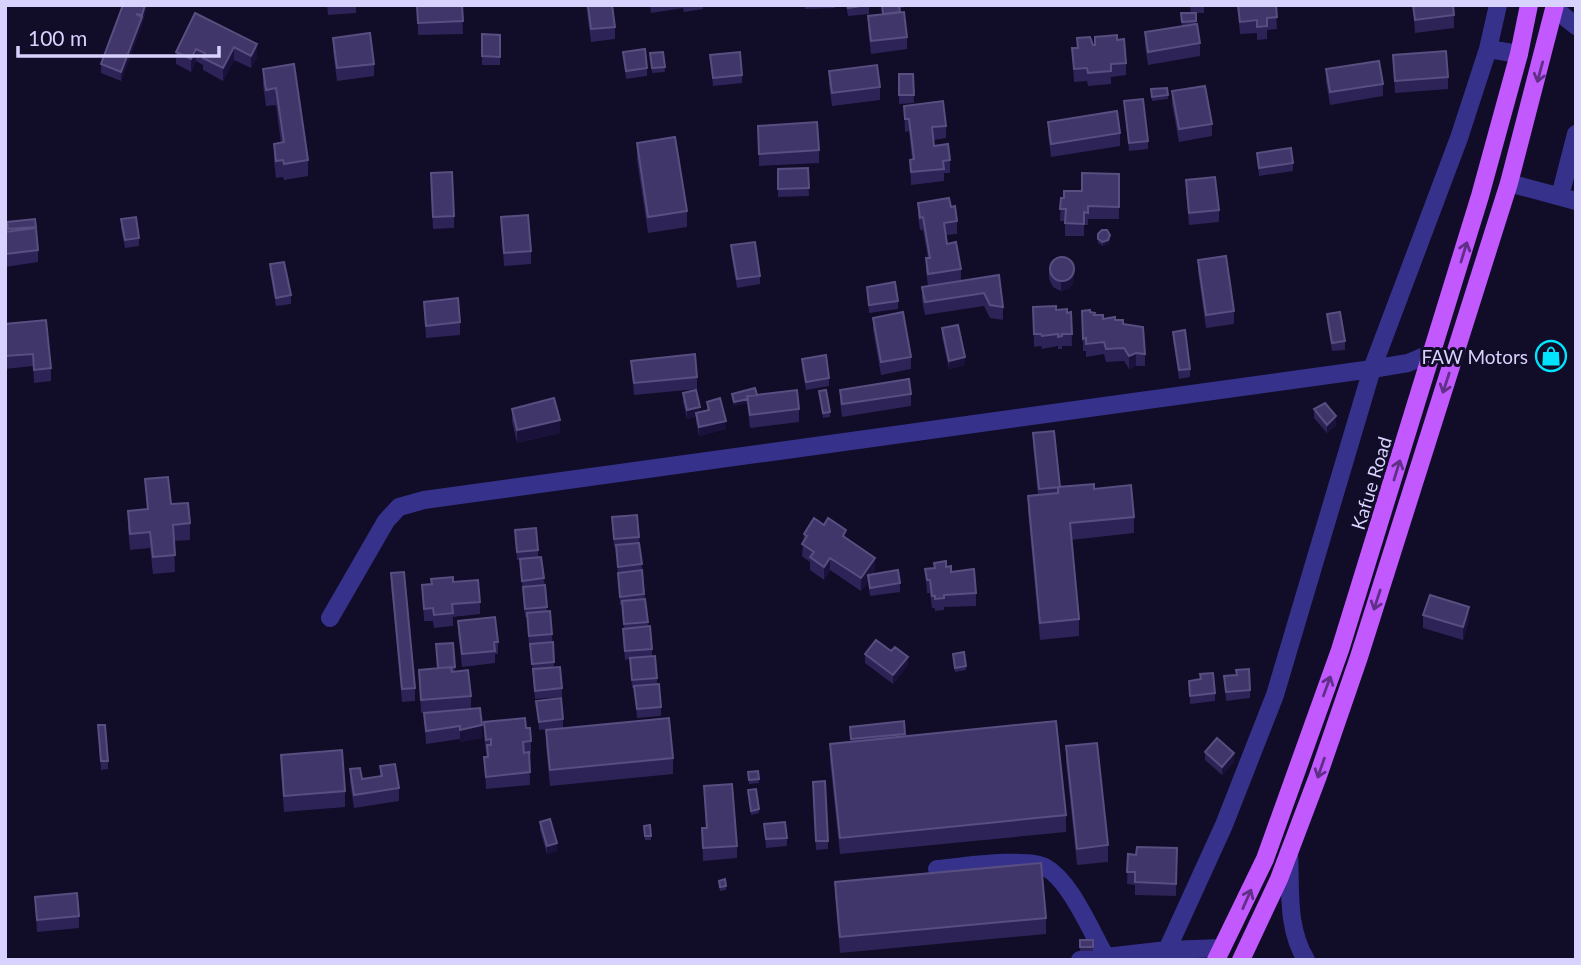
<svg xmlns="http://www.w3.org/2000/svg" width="1581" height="965" viewBox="0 0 1581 965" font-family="Lato,sans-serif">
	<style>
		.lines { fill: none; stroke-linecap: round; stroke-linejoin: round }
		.minor { stroke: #36328b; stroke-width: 18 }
		.major { stroke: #c159ff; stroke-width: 18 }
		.wall { fill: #2e2357 }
		.shaded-wall { fill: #1b123c }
		.building { fill: #403669; stroke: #584e80; stroke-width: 2 }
		.oneway { stroke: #602f88 }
		.labels { text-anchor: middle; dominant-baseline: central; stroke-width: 6; stroke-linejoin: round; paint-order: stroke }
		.poi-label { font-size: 19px; fill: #d8d2ff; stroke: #110c27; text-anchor: end }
		.street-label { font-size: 19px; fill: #d8d2ff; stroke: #110c27 }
	</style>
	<rect width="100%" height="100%" fill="#110c27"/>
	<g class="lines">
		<!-- minor -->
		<path class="minor" d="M 1555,9 L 1576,26
			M 1488,49 L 1519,54
			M 1509,183 L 1576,201
			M 1560,196 L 1576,134
			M 330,618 L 386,521 L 399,507 L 424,500 L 1372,369 L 1408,363 L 1434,352
			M 1289,852 C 1291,888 1286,927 1306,960
			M 937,869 C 960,867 1027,857 1045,867 C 1071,881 1091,932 1106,957
			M 1167,950 L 1224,825 L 1275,695 L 1372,369 L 1459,138 L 1488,49 L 1498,5
			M 1080,960 L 1167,950 L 1222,948"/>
		<!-- major -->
		<path class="major" d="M 1216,960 L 1265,859 L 1340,650 L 1480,196 L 1519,54 L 1529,5
			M 1241,960 L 1279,879 L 1318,776 L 1359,657 L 1509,183 L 1555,5"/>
	</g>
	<!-- wall -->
	<path class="wall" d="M 147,5 L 142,25 L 121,81 L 101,73 L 101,64 Z
		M 327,5 L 356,5 L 356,13 L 328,15 Z
		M 417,5 L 462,5 L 463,34 L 418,35 Z
		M 586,5 L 612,5 L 615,27 L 615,39 L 591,42 Z
		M 650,5 L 703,5 L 703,9 L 684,12 L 683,8 L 651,13 Z
		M 805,5 L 835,5 L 835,8 L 805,9 Z
		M 846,5 L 869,5 L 869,14 L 848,16 Z
		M 900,5 L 911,5 L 911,6 L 900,8 Z
		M 1190,5 L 1204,5 L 1204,13 L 1196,13 L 1196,24 L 1200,43 L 1200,56 L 1148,65 L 1145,45 L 1145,32 L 1182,26 L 1181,13 L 1191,13 Z
		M 1237,5 L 1276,5 L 1277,29 L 1267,30 L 1267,39 L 1257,40 L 1257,33 L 1240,34 Z
		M 1413,5 L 1454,15 L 1454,28 L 1415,33 Z
		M 900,12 L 907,37 L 907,49 L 871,54 L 868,29 L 868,16 Z
		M 195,13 L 257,57 L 251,68 L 234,60 L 223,81 L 203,70 L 203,65 L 196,61 L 191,72 L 176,64 L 176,52 Z
		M 482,34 L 500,35 L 500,65 L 482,65 Z
		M 1095,37 L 1117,40 L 1126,63 L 1126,75 L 1111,77 L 1111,84 L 1088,86 L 1087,81 L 1074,82 L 1072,48 L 1077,48 L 1077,38 L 1095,45 Z
		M 333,38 L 374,64 L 374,76 L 337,81 L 333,51 Z
		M 623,52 L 647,68 L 647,76 L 626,79 Z
		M 663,52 L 665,72 L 652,73 L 650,53 Z
		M 710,55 L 742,75 L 742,83 L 713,86 Z
		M 1393,55 L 1448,77 L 1448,89 L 1395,93 Z
		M 294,64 L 308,160 L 308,176 L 284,180 L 283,177 L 276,178 L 274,161 L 274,144 L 281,143 L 276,105 L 266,106 L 263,85 L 263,69 Z
		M 1326,69 L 1383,84 L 1383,96 L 1330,105 L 1326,81 Z
		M 829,71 L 880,87 L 880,100 L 832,106 L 829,84 Z
		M 899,74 L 913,74 L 914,103 L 899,104 Z
		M 1167,88 L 1168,99 L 1152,101 L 1151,89 Z
		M 1172,91 L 1212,124 L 1212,136 L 1179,142 L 1172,104 Z
		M 1124,101 L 1148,141 L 1148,149 L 1129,151 Z
		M 904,106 L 946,126 L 946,138 L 934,140 L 934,146 L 950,160 L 950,173 L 944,173 L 944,181 L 911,185 L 910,160 L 912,159 L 909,131 L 905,132 Z
		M 1048,122 L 1120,133 L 1120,146 L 1051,157 L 1048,134 Z
		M 758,126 L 819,150 L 819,163 L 759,166 Z
		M 637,143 L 687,211 L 687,227 L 648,233 L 637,160 Z
		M 1257,153 L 1293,163 L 1293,171 L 1259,176 Z
		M 808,168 L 809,196 L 778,197 L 778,169 Z
		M 1119,174 L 1119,219 L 1088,219 L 1088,225 L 1084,225 L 1084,236 L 1065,236 L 1065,221 L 1060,221 L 1061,198 L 1064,198 L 1082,191 Z
		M 1186,180 L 1219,210 L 1219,222 L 1189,225 L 1186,192 Z
		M 431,185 L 454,216 L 454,228 L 433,229 Z
		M 918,203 L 951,207 L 957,221 L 957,234 L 946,235 L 947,244 L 961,269 L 961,281 L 999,275 L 1003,307 L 1003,320 L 990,318 L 984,306 L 925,315 L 922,300 L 922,287 L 928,286 L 926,271 L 926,258 L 928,258 L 923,230 L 920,230 L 918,216 Z
		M 501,217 L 531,251 L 531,264 L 504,266 Z
		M 35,219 L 38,250 L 38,262 L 5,267 L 5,232 L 7,231 L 7,222 Z
		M 121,219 L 139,238 L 139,246 L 125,248 L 121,228 Z
		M 1098,234 L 1110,239 L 1108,244 L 1103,246 L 1098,243 Z
		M 731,245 L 760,276 L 760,284 L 737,288 L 731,254 Z
		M 1198,260 L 1234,311 L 1234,324 L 1206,328 L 1198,272 Z
		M 270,264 L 291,295 L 291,304 L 276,306 L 270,273 Z
		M 1049,271 L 1074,281 L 1070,288 L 1061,291 L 1053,287 L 1049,279 Z
		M 867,287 L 898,301 L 898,309 L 869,313 Z
		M 424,302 L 460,322 L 460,335 L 426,338 Z
		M 1033,307 L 1071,312 L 1072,346 L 1062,346 L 1062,349 L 1058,349 L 1058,346 L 1042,349 L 1041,346 L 1034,347 Z
		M 1082,311 L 1090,312 L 1103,319 L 1115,320 L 1123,324 L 1145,354 L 1145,366 L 1136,366 L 1129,369 L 1124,361 L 1106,362 L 1104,354 L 1086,357 L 1086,351 L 1083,351 Z
		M 1327,314 L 1345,341 L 1345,350 L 1332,351 L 1327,322 Z
		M 873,318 L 911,357 L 911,369 L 881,375 L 873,330 Z
		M 5,324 L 51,368 L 51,381 L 34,383 L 33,366 L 5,369 Z
		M 942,328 L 965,365 L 949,369 L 942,337 Z
		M 1173,332 L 1190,369 L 1190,377 L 1179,379 L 1173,340 Z
		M 802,359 L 829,378 L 829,386 L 806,390 L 802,367 Z
		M 631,361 L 697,377 L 697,389 L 634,395 Z
		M 840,390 L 911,394 L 911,406 L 842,417 L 840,402 Z
		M 819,391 L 830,412 L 830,417 L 823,418 Z
		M 683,393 L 700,412 L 707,410 L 707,402 L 726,429 L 699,436 L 696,421 L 696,417 L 687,419 L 683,402 Z
		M 732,394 L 757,395 L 799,409 L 799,422 L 750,428 L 747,403 L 734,406 Z
		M 512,409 L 560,433 L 517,443 L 512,421 Z
		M 1314,409 L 1336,425 L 1327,433 L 1314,418 Z
		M 1033,433 L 1060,487 L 1094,489 L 1134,517 L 1134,533 L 1071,540 L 1079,619 L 1079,636 L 1040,640 L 1028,512 L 1028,496 L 1038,495 L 1033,445 Z
		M 145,479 L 190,523 L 190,540 L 174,541 L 175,572 L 153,574 L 150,548 L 130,550 L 128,528 L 128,511 L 147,509 Z
		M 612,517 L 639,537 L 648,626 L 652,649 L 652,656 L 657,678 L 657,684 L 661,707 L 661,716 L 637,718 L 634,688 L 632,688 L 630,659 L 625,660 L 623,637 L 623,629 L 624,629 L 622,605 L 620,605 L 616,547 L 614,547 Z
		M 824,525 L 846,538 L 875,571 L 873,574 L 900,583 L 900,592 L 870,596 L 868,581 L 861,591 L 830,570 L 824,580 L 810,570 L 810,562 L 802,556 L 804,534 Z
		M 515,530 L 538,550 L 538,557 L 544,578 L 547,611 L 552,634 L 554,667 L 562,688 L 562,697 L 535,699 L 530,645 L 529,645 L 527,617 L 525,617 L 520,560 L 517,560 Z
		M 934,563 L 946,567 L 976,593 L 976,606 L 944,607 L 944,610 L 935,611 L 935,608 L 932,608 L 930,593 L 927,593 L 925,569 L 934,568 Z
		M 391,573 L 415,688 L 415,701 L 402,702 L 391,585 Z
		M 431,579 L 453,582 L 480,602 L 480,614 L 453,617 L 453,626 L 434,628 L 433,621 L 424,621 L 422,585 L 431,584 Z
		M 1423,615 L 1469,620 L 1463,640 L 1423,628 Z
		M 458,621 L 498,642 L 498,654 L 495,654 L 495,663 L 462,667 L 458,633 Z
		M 436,644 L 455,667 L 455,671 L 471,696 L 471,708 L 421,713 L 419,670 L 437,668 Z
		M 865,654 L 908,665 L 893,684 L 865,663 Z
		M 953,654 L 966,666 L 966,670 L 955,672 Z
		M 1236,670 L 1250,690 L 1250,698 L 1226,701 L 1224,676 L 1236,675 Z
		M 1189,681 L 1215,693 L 1215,701 L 1190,704 Z
		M 536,701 L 563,719 L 563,728 L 539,730 Z
		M 424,713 L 482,725 L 482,738 L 460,742 L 460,739 L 426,744 Z
		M 904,721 L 905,737 L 1066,815 L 1066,832 L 840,854 L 830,761 L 830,744 L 851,742 L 850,727 Z
		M 484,722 L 526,728 L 531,741 L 531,754 L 529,754 L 530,785 L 486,789 L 484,757 L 487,757 L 487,753 L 486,753 L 484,735 Z
		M 98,725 L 108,761 L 108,769 L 101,770 Z
		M 546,730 L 673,758 L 673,774 L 550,786 L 546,746 Z
		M 1066,746 L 1108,845 L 1108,862 L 1077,865 L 1066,762 Z
		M 1205,752 L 1234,762 L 1222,775 L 1205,760 Z
		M 281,755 L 345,791 L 345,807 L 284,812 L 281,771 Z
		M 380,766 L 399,788 L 399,801 L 354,808 L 350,782 L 350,769 L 362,779 L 380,776 Z
		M 758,771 L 759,783 L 749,784 L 748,772 Z
		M 704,786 L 737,846 L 737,858 L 703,861 L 702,828 L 706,828 Z
		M 748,790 L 759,809 L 759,813 L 751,815 Z
		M 813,790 L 828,841 L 828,849 L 816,850 Z
		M 540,822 L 557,851 L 547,854 L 540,830 Z
		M 764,824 L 787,838 L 787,846 L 766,848 Z
		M 650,825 L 651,840 L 645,840 L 644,826 Z
		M 1177,848 L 1176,896 L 1135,895 L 1135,885 L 1127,884 L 1128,854 L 1136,855 Z
		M 719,881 L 726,886 L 726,890 L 720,891 Z
		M 835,882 L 1046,918 L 1046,934 L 840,953 L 835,898 Z
		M 35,897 L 79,916 L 79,928 L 37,932 Z
		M 1080,940 L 1093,940 L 1093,951 L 1080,951 Z"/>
	<!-- shaded-wall -->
	<path class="shaded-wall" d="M 145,5 L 147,5 L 142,24 L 142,15 Z
		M 142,17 L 142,25 L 121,81 L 121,72 Z
		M 257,44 L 257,57 L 251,68 L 251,56 Z
		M 234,47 L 234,60 L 223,81 L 223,68 Z
		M 196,49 L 196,61 L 191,72 L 191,59 Z
		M 1110,235 L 1108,244 L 1103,246 L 1103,242 Z
		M 1074,272 L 1074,281 L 1070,288 L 1061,291 L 1061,282 Z
		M 1136,353 L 1136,366 L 1129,369 L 1129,356 Z
		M 965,357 L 965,365 L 949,369 L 949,361 Z
		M 747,399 L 747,403 L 734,406 L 734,402 Z
		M 700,407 L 700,415 L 696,413 L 696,417 L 687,419 L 687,410 Z
		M 1336,416 L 1336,425 L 1327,433 L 1327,425 Z
		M 560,420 L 560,433 L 517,443 L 517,430 Z
		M 726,421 L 726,429 L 699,436 L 699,427 Z
		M 830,558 L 830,570 L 824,580 L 824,567 Z
		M 875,558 L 875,571 L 869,580 L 868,575 L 868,581 L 861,591 L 861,578 Z
		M 1469,607 L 1469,620 L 1463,640 L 1463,627 Z
		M 908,657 L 908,665 L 893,684 L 893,675 Z
		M 482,725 L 482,738 L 460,742 L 460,730 Z
		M 1234,753 L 1234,762 L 1222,775 L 1222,767 Z
		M 557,843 L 557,851 L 547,854 L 547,846 Z"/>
	<!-- building -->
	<path class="building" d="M 123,5 L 145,5 L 142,15 L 136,14 L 142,17 L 121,72 L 101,64 Z
		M 417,5 L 462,5 L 463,21 L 418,23 Z
		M 588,5 L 612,5 L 615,27 L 591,29 Z
		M 847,5 L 868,5 L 848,8 Z
		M 882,5 L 899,5 L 900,12 L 883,14 Z
		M 1238,5 L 1276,5 L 1277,17 L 1267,18 L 1267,26 L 1257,27 L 1257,20 L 1240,22 Z
		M 1413,5 L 1453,5 L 1454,15 L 1415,20 Z
		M 904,12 L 907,37 L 871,41 L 868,16 Z
		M 195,13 L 257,44 L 251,56 L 234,47 L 223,68 L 203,58 L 205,53 L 196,49 L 191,59 L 176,52 Z
		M 1181,13 L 1196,13 L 1196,21 L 1182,22 Z
		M 1197,24 L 1200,43 L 1148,52 L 1145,32 Z
		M 370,33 L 374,64 L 337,68 L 333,38 Z
		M 482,34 L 500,35 L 500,57 L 482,56 Z
		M 1117,35 L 1117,40 L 1124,39 L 1126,63 L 1111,64 L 1111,71 L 1088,73 L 1087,68 L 1074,69 L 1072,48 L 1078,48 L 1077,38 L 1090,37 L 1093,45 L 1095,45 L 1095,37 Z
		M 645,49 L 647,68 L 626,71 L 623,52 Z
		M 1446,51 L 1448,77 L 1395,81 L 1393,55 Z
		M 663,52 L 665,67 L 652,68 L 650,53 Z
		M 740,52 L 742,75 L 713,78 L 710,55 Z
		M 1379,61 L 1383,84 L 1330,92 L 1326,69 Z
		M 294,64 L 308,160 L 284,164 L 283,160 L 276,161 L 274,144 L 284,142 L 276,88 L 266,90 L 263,69 Z
		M 877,65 L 880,87 L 832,93 L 829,71 Z
		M 899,74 L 913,74 L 914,95 L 899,95 Z
		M 1205,86 L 1212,124 L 1179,129 L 1172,91 Z
		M 1167,88 L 1168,95 L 1152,97 L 1151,89 Z
		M 1143,99 L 1148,141 L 1129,143 L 1124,101 Z
		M 943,101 L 946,126 L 932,127 L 934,146 L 948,144 L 950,160 L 943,161 L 944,169 L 911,172 L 910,160 L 914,159 L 909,119 L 905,119 L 904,106 Z
		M 1117,111 L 1120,133 L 1051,144 L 1048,122 Z
		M 817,122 L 819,150 L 759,154 L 758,126 Z
		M 675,137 L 687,211 L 648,217 L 637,143 Z
		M 1291,148 L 1293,163 L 1259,168 L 1257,153 Z
		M 808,168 L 809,188 L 778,189 L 778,169 Z
		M 452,172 L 454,216 L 433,217 L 431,173 Z
		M 1082,173 L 1119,174 L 1119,207 L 1088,206 L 1088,213 L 1084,212 L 1084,224 L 1065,223 L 1066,209 L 1060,209 L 1061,198 L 1064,198 L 1064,191 L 1082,191 Z
		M 1215,177 L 1219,210 L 1189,213 L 1186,180 Z
		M 949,198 L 951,207 L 955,206 L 957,221 L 944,223 L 947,244 L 956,242 L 961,269 L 928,274 L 926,258 L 930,258 L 923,217 L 920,218 L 918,203 Z
		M 528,215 L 531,251 L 504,253 L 501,217 Z
		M 136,217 L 139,238 L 125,240 L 121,219 Z
		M 35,219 L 36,227 L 8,229 L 7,222 Z
		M 36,228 L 38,250 L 5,254 L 5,232 Z
		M 1102,230 L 1107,230 L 1110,235 L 1108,240 L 1103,242 L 1098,239 L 1098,234 Z
		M 755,242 L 760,276 L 737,279 L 731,245 Z
		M 1226,256 L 1234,311 L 1206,315 L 1198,260 Z
		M1050 269a12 12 0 1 1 24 0a12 12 0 1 1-24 0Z
		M 284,262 L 291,295 L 276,298 L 270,264 Z
		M 999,275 L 1003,307 L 990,305 L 984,293 L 925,302 L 922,287 Z
		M 895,282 L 898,301 L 869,305 L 867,287 Z
		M 458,298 L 460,322 L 426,326 L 424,302 Z
		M 1056,306 L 1056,310 L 1067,309 L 1067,313 L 1071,312 L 1072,334 L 1062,334 L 1062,336 L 1058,337 L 1058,334 L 1042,336 L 1041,334 L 1034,334 L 1033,307 Z
		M 1090,310 L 1090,312 L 1095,313 L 1094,315 L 1103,315 L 1103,319 L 1115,317 L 1115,320 L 1123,320 L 1123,324 L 1143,327 L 1145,354 L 1136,353 L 1129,356 L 1124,348 L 1106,349 L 1104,342 L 1086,344 L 1086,338 L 1083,339 L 1082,311 Z
		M 903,312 L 911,357 L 881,362 L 873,318 Z
		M 1340,312 L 1345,341 L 1332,343 L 1327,314 Z
		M 46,320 L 51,368 L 34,370 L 33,354 L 5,356 L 5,324 Z
		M 958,325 L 965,357 L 949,361 L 942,328 Z
		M 1185,330 L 1190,369 L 1179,370 L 1173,332 Z
		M 695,354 L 697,377 L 634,383 L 631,361 Z
		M 826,355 L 829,378 L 806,382 L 802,359 Z
		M 909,379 L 911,394 L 842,404 L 840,390 Z
		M 755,388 L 757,395 L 747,396 L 748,399 L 734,402 L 732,394 Z
		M 696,390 L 700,407 L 687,410 L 683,393 Z
		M 797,390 L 799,409 L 750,415 L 747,396 Z
		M 826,390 L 830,412 L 823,413 L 819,391 Z
		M 554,398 L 560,420 L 517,430 L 512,409 Z
		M 720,398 L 726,421 L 699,427 L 696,413 L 709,410 L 707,402 Z
		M 1325,403 L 1336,416 L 1327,425 L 1314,409 Z
		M 1054,431 L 1060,487 L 1039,489 L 1033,433 Z
		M 168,477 L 171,504 L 188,503 L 190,523 L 173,525 L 175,555 L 153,557 L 150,532 L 130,534 L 128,511 L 148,509 L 145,479 Z
		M 1094,484 L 1094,489 L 1131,485 L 1134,517 L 1070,523 L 1079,619 L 1040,623 L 1028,496 L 1058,493 L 1058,487 Z
		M 637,515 L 639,537 L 614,539 L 612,517 Z
		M 814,518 L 824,525 L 828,518 L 846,530 L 843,536 L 875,558 L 861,578 L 830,558 L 824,567 L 810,557 L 814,552 L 802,544 L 807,536 L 804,534 Z
		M 536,528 L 538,550 L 517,552 L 515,530 Z
		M 639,543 L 642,564 L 618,567 L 616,545 Z
		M 541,557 L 544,578 L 522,581 L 520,559 Z
		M 946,561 L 946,567 L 951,566 L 951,572 L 974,569 L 976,593 L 944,595 L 944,598 L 935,599 L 935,596 L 932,596 L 930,580 L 927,580 L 925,569 L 935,568 L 934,563 Z
		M 642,570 L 644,594 L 620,597 L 618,573 Z
		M 898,570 L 900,583 L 870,588 L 868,575 Z
		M 404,572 L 415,688 L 402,689 L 391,573 Z
		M 453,577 L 453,582 L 478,580 L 480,602 L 452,604 L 453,613 L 434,615 L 433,608 L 424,609 L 422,585 L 432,584 L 431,579 Z
		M 545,585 L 547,607 L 525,609 L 523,587 Z
		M 1430,595 L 1469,607 L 1463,627 L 1423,615 Z
		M 645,599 L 648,622 L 624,624 L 622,601 Z
		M 550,611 L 552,634 L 529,636 L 527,613 Z
		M 495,617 L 498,642 L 494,642 L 495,651 L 462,654 L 458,621 Z
		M 650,626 L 652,649 L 625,651 L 623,629 Z
		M 876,640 L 891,651 L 895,647 L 908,657 L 893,675 L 865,654 Z
		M 553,642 L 554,662 L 532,664 L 530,644 Z
		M 453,643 L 455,667 L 438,668 L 436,644 Z
		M 964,652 L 966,666 L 955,668 L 953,654 Z
		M 655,656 L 657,678 L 632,680 L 630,658 Z
		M 451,667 L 452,672 L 468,670 L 471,696 L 421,700 L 419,670 Z
		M 560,667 L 562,688 L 535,691 L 533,669 Z
		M 1249,669 L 1250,690 L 1226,692 L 1224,676 L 1237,675 L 1236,670 Z
		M 1213,673 L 1215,693 L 1190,696 L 1189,681 L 1201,679 L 1200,674 Z
		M 659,684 L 661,707 L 637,709 L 634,686 Z
		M 561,698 L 563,719 L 539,722 L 536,701 Z
		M 480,708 L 482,725 L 460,730 L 460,726 L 426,731 L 424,713 Z
		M 525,718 L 526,728 L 530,728 L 531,741 L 523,742 L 524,753 L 529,752 L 530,772 L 486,777 L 484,757 L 488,757 L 487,745 L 491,745 L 491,739 L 486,740 L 484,722 Z
		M 669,718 L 673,758 L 550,770 L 546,730 Z
		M 904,721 L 905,734 L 851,739 L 850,727 Z
		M 1056,721 L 1066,815 L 840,838 L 830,744 Z
		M 98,725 L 105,725 L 108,761 L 101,761 Z
		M 1217,738 L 1234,753 L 1222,767 L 1205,752 Z
		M 1097,743 L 1108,845 L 1077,849 L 1066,746 Z
		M 342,750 L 345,791 L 284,796 L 281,755 Z
		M 395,764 L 399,788 L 354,795 L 350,769 L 360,768 L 362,779 L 382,776 L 380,766 Z
		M 758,771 L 759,779 L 749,780 L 748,772 Z
		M 825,781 L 828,841 L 816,841 L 813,782 Z
		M 732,784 L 737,846 L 703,848 L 702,828 L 707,828 L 704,786 Z
		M 756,789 L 759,809 L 751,811 L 748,790 Z
		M 550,819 L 557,843 L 547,846 L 540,822 Z
		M 785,822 L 787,838 L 766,839 L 764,824 Z
		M 650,825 L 651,836 L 645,836 L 644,826 Z
		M 1137,847 L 1177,848 L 1176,884 L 1135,882 L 1135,872 L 1127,872 L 1128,854 L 1136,855 Z
		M 1041,863 L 1046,918 L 840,937 L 835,882 Z
		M 725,879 L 726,886 L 720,887 L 719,881 Z
		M 77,893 L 79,916 L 37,920 L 35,897 Z
		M 1080,940 L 1093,940 L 1093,947 L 1080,947 Z"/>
	<!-- one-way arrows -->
	<defs><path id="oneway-shaft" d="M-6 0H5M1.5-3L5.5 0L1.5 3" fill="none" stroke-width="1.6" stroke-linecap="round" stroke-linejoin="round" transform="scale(1.75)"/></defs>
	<g class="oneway">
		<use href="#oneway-shaft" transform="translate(1540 72) rotate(105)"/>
		<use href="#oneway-shaft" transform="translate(1464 252) rotate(-73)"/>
		<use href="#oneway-shaft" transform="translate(1446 383) rotate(108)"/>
		<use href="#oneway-shaft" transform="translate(1397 470) rotate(-73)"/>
		<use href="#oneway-shaft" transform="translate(1377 600) rotate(108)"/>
		<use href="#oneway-shaft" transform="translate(1327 686) rotate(-70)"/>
		<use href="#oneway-shaft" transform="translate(1321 768) rotate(109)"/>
		<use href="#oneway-shaft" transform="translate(1247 899) rotate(-66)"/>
	</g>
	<!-- icons -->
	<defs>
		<g id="shop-ring" transform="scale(1.575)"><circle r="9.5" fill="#110c27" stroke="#00e4fd" stroke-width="1.5"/><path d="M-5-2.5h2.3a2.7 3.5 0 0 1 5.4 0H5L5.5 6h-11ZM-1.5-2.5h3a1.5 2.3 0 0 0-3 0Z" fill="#00e4fd"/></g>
	</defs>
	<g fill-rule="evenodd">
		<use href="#shop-ring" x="1551" y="356"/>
	</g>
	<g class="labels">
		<!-- poi labels -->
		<g class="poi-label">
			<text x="1528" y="356">FAW Motors</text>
		</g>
		<!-- street labels -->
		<g class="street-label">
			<text transform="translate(1371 483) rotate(-73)">Kafue Road</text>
		</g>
	</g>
	<!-- border -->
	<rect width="1581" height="965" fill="none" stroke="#d8d2ff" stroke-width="14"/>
	<!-- scale -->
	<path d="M18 46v10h201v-10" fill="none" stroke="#d8d2ff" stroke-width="3.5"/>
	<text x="28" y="46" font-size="21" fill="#d8d2ff" stroke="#110c27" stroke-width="5" paint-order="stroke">100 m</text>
</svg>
